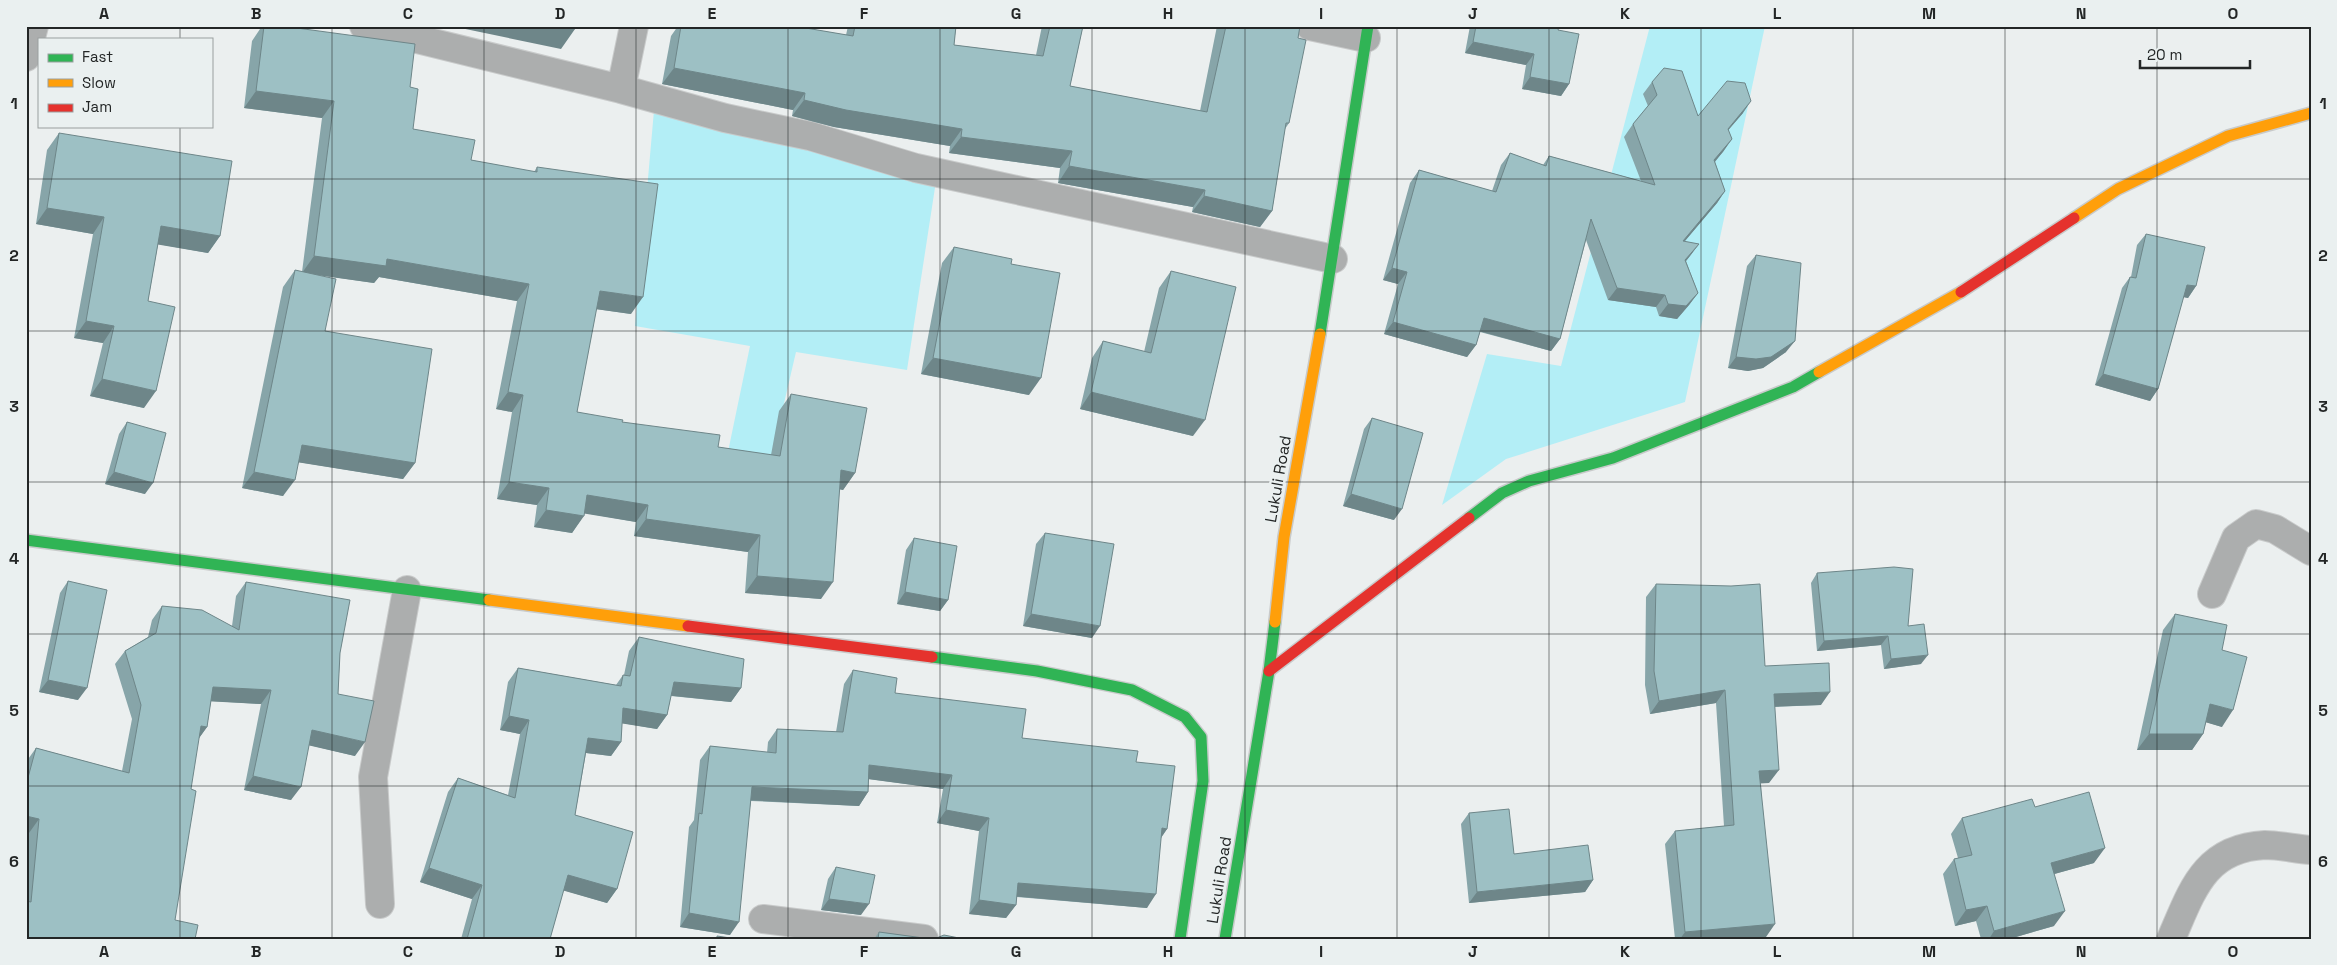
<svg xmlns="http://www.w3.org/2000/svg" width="2337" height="965" viewBox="0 0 2337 965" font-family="'Space Grotesk',sans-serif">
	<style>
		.green { fill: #b3eef6 }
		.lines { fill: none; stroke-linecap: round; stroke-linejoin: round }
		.street-casing { stroke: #c8caca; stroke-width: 30 }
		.fast-casing { stroke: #c8caca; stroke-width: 14 }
		.slow-casing { stroke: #c8caca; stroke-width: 14 }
		.jam-casing { stroke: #c8caca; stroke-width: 14 }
		.street { stroke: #acaeae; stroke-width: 28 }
		.fast { stroke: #30b455; stroke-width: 11 }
		.slow { stroke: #ff9f0a; stroke-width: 11 }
		.jam { stroke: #e5322d; stroke-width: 11 }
		.wall { fill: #87a5a9 }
		.shaded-wall { fill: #6e8689 }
		.building { fill: #9dc0c4; stroke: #6e8689 }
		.grid { fill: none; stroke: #232626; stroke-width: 1; stroke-opacity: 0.55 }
		.labels { text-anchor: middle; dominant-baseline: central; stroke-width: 5; stroke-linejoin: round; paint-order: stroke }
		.street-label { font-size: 16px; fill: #232626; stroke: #eaf0f0 }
		.neatline { fill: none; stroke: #232626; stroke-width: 2 }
		.grid-label { font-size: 16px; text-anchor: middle; font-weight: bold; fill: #232626 }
	</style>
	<rect width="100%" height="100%" fill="#ebefef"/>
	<!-- green -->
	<path class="green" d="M 1650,26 L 1765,26 L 1685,402 L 1506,459 L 1442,505 L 1487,354 L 1561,366 Z
		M 655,99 L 936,181 L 907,370 L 796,352 L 767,476 L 724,471 L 750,346 L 635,326 Z"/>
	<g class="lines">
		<!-- street casing -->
		<g class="street-casing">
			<path id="street" d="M 364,26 L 621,89 L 725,118 L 810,136 L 916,168 L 1333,259
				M 1310,26 L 1366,38
				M 26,57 L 34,26
				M 621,89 L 634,26
				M 2212,594 L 2236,538 L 2256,524 L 2275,529 L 2311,551
				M 380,904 L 373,777 L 407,590
				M 763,919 L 924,939
				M 2171,939 C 2192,891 2204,848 2265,845 C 2279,845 2296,849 2311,850"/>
		</g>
		<!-- fast casing -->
		<g class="fast-casing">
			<path id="fast" d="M 1320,334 L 1368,26
				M 1469,518 L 1502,493 L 1529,481 L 1613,458 L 1793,387 L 1819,372
				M 26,540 L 489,600
				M 932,657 L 1037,671 L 1132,690 L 1185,717 L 1201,737 L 1203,781 L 1180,939
				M 1225,939 L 1269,671 L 1275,622"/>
		</g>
		<!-- slow casing -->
		<g class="slow-casing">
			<path id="slow" d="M 2074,218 L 2118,189 L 2228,136 L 2311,113
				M 1819,372 L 1961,292
				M 489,600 L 688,626
				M 1275,622 L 1284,537 L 1320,334"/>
		</g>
		<!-- jam casing -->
		<g class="jam-casing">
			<path id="jam" d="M 1961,292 L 2074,218
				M 688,626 L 932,657
				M 1269,671 L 1469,518"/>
		</g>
		<!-- street -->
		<use href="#street" class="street"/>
		<!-- fast -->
		<use href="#fast" class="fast"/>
		<!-- slow -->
		<use href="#slow" class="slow"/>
		<!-- jam -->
		<use href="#jam" class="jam"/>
	</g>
	<!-- wall -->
	<path class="wall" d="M 262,26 L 282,26 L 410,87 L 413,129 L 471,160 L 534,172 L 537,167 L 631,314 L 596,309 L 577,412 L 622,422 L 718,447 L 771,455 L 779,411 L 791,394 L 855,473 L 843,490 L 839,489 L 821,599 L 745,593 L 748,552 L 634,536 L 636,522 L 585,513 L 572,533 L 534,527 L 537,505 L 497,499 L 512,412 L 496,409 L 517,301 L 379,277 L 374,283 L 319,275 L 325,331 L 415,463 L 403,479 L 298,462 L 283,496 L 242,488 L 283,287 L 295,270 L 302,272 L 322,118 L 244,108 L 252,41 Z
		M 678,26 L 794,26 L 846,35 L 848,26 L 956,26 L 954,45 L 1036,55 L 1042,26 L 1083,26 L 1070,86 L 1200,111 L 1217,26 L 1300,26 L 1298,38 L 1289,123 L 1285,129 L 1272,211 L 1260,227 L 1192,212 L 1193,207 L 1058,183 L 1060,168 L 949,153 L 950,146 L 834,127 L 792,116 L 793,110 L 662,84 L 671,36 Z
		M 1470,26 L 1559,26 L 1558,30 L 1569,84 L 1561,96 L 1522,89 L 1526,65 L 1465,53 Z
		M 1652,82 L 1698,116 L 1743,113 L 1728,130 L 1732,139 L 1715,162 L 1725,191 L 1717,203 L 1684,242 L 1699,244 L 1686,261 L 1698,293 L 1689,305 L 1677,319 L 1659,316 L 1656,307 L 1608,300 L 1586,240 L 1560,339 L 1551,351 L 1480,332 L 1476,345 L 1467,357 L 1384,334 L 1398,284 L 1383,280 L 1410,183 L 1419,170 L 1492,191 L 1501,165 L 1510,153 L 1543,165 L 1549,156 L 1641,181 L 1624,137 L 1633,124 L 1648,106 L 1643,94 Z
		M 59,133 L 220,236 L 208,253 L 158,244 L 148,301 L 144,408 L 90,396 L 103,343 L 74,338 L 93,234 L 36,224 L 47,150 Z
		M 2146,234 L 2196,286 L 2188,298 L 2183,297 L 2158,389 L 2150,401 L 2095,385 L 2122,288 L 2130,277 L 2131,277 L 2137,245 Z
		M 954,247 L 1011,264 L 1029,395 L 921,374 L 942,263 Z
		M 1756,255 L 1786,352 L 1763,368 L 1748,371 L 1728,368 L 1747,266 Z
		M 1171,271 L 1193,436 L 1080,409 L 1092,358 L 1103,341 L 1144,352 L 1159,288 Z
		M 1372,418 L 1394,520 L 1343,506 L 1364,429 Z
		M 127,422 L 145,494 L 105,484 L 119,434 Z
		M 1045,533 L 1092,638 L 1023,626 L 1036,544 Z
		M 914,538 L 948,600 L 940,611 L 897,604 L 906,550 Z
		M 1817,573 L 1908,626 L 1921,664 L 1884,669 L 1881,645 L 1817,651 L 1811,583 Z
		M 68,581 L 78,700 L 39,692 L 60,593 Z
		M 246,582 L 340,653 L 338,694 L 355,756 L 309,745 L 291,800 L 244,790 L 261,704 L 211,701 L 207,727 L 199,738 L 26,939 L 26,862 L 29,833 L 26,832 L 26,762 L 36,748 L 122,771 L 132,719 L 115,664 L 125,651 L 148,637 L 152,620 L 162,606 L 232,626 L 236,596 Z
		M 1656,584 L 1765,666 L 1821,705 L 1775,707 L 1769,783 L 1761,783 L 1766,937 L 1751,939 L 1675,939 L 1665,844 L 1675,831 L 1724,826 L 1716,703 L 1650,714 L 1645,685 L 1646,597 Z
		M 2175,614 L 2222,650 L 2222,727 L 2206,722 L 2203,734 L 2192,750 L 2137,750 L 2163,630 Z
		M 639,637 L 741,688 L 731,702 L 671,696 L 667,715 L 657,729 L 622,723 L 621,742 L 611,756 L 586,753 L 575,815 L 617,889 L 607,903 L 563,890 L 550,939 L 461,939 L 472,899 L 420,882 L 448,792 L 458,778 L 508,795 L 520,734 L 500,730 L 508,682 L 518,668 L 616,685 L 623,675 L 624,675 L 629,651 Z
		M 853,670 L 895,693 L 1022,738 L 1136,762 L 1167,829 L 1161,838 L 1147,908 L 1017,897 L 1016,905 L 1006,918 L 969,914 L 979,831 L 937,823 L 943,789 L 869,779 L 868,792 L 859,806 L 751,801 L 730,935 L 680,927 L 689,827 L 694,820 L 700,760 L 710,746 L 767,753 L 768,742 L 777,729 L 836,732 L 844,684 Z
		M 2035,807 L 2094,863 L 2054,874 L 2054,926 L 2009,939 L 1981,939 L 1976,921 L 1955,926 L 1943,874 L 1954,859 L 1958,858 L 1951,834 L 1962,818 Z
		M 1469,813 L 1514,854 L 1593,880 L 1585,892 L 1469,903 L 1461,824 Z
		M 836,867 L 861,915 L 821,910 L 828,879 Z
		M 879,932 L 931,939 L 874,939 Z"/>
	<!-- shaded-wall -->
	<path class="shaded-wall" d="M 451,26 L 564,26 L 575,29 L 561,49 Z
		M 1473,42 L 1534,54 L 1526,65 L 1465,53 Z
		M 674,68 L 805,93 L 793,110 L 662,84 Z
		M 1530,77 L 1569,84 L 1561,96 L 1522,89 Z
		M 256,91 L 334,101 L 322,118 L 244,108 Z
		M 804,100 L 962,129 L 950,146 L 834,127 L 792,116 Z
		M 1751,101 L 1743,113 L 1719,141 L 1728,129 Z
		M 961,137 L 1072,151 L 1060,168 L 949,153 Z
		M 1732,139 L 1723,152 L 1705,173 L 1714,160 Z
		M 1069,166 L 1205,190 L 1193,207 L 1058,183 Z
		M 1725,191 L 1717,203 L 1674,254 L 1683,241 Z
		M 1204,196 L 1272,211 L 1260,227 L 1192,212 Z
		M 47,208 L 104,217 L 93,234 L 36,224 Z
		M 161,226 L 220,236 L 208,253 L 149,243 Z
		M 1699,244 L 1690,256 L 1677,272 L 1685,260 Z
		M 314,256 L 387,259 L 529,284 L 517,301 L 379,277 L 374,283 L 302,273 Z
		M 1392,268 L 1407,272 L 1398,284 L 1383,280 Z
		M 2187,285 L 2196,286 L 2188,298 L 2179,296 Z
		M 1617,288 L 1665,295 L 1656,307 L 1608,300 Z
		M 600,291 L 643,297 L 631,314 L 588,308 Z
		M 1698,293 L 1689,305 L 1677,319 L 1659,316 L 1668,304 Z
		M 1484,318 L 1560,339 L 1551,351 L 1475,330 Z
		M 86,321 L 114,326 L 103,343 L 74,338 Z
		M 1393,322 L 1476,345 L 1467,357 L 1384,334 Z
		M 1795,341 L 1786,352 L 1763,368 L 1748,371 L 1728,368 L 1736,357 Z
		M 933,358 L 1041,378 L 1029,395 L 921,374 Z
		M 2103,374 L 2158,389 L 2150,401 L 2095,385 Z
		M 102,379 L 156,391 L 144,408 L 90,396 Z
		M 508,392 L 523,395 L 512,412 L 496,409 Z
		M 1091,392 L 1205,420 L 1193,436 L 1080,409 Z
		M 302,445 L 415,463 L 403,479 L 290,461 Z
		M 841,470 L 855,473 L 843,490 L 829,487 Z
		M 114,472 L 153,483 L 145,494 L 105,484 Z
		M 254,472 L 295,480 L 283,496 L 242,488 Z
		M 509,482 L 549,488 L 537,505 L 497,499 Z
		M 1351,494 L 1402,509 L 1394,520 L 1343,506 Z
		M 587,495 L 648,505 L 636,522 L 575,512 Z
		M 546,510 L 584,516 L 572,533 L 534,527 Z
		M 646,519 L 760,535 L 748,552 L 634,536 Z
		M 757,576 L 833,582 L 821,599 L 745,593 Z
		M 905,592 L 948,600 L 940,611 L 897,604 Z
		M 1031,614 L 1100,626 L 1092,638 L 1023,626 Z
		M 1888,636 L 1881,645 L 1817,651 L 1824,641 Z
		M 1928,655 L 1921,664 L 1884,669 L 1891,659 Z
		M 48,680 L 87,688 L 78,700 L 39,692 Z
		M 674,682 L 741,688 L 731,702 L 664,695 Z
		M 213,687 L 271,690 L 261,704 L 204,701 Z
		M 1725,690 L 1716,703 L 1650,714 L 1659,701 Z
		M 1830,692 L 1821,705 L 1765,707 L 1774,694 Z
		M 2210,704 L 2233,710 L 2222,727 L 2198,720 Z
		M 623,708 L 667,715 L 657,729 L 613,722 Z
		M 509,716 L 529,720 L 520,734 L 500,730 Z
		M 201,726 L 207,727 L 197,741 Z
		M 312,730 L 365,742 L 355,756 L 303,744 Z
		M 2149,734 L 2203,734 L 2192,750 L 2137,750 Z
		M 588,738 L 621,742 L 611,756 L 578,752 Z
		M 869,765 L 952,775 L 943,789 L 860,778 Z
		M 1779,770 L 1769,783 L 1750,784 L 1759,771 Z
		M 253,776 L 301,787 L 291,800 L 244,790 Z
		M 752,787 L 868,792 L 859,806 L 743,800 Z
		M 946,810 L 989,818 L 979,831 L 937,823 Z
		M 26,816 L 39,819 L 29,833 L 26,832 Z
		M 1162,828 L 1167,829 L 1158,842 Z
		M 2105,848 L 2094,863 L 2040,878 L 2051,863 Z
		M 429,868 L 482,885 L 472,899 L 420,882 Z
		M 568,875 L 617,889 L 607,903 L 558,889 Z
		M 1593,880 L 1585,892 L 1469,903 L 1477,892 Z
		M 1018,883 L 1156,894 L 1147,908 L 1009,896 Z
		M 829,899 L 869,904 L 861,915 L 821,910 Z
		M 979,900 L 1016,905 L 1006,918 L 969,914 Z
		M 1987,906 L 1976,921 L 1955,926 L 1966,910 Z
		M 2065,911 L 2054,926 L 2009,939 L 1989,939 L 1994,931 Z
		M 689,913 L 739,922 L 730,935 L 680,927 Z
		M 1775,924 L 1766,937 L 1751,939 L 1680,939 L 1685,932 Z"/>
	<!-- building -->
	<path class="building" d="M 264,26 L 282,26 L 415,44 L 410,87 L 418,89 L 413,129 L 475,140 L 471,160 L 537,172 L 537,167 L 658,184 L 643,297 L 600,291 L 577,412 L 623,420 L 622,422 L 720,435 L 718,447 L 780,456 L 791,394 L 867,408 L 855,473 L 841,470 L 833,582 L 757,576 L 760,535 L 646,519 L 648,505 L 587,495 L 584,516 L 546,510 L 549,488 L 509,482 L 523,395 L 508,392 L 529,284 L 387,259 L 386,266 L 314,256 L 334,101 L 256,91 Z
		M 564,26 L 575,26 L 575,29 Z
		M 681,26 L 794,26 L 853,36 L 855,26 L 956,26 L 954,45 L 1043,56 L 1050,26 L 1083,26 L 1070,86 L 1207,112 L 1226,26 L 1300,26 L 1298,38 L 1306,40 L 1289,123 L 1286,123 L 1272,211 L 1204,196 L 1205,190 L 1069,166 L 1072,151 L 961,137 L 962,129 L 846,110 L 804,100 L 805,93 L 674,68 Z
		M 1476,26 L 1559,26 L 1558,30 L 1579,34 L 1569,84 L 1530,77 L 1534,54 L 1473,42 Z
		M 1664,68 L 1682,71 L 1698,116 L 1727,81 L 1745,83 L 1751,101 L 1728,129 L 1732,139 L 1714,160 L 1725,191 L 1683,241 L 1699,244 L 1685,260 L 1698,293 L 1686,306 L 1668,304 L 1665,295 L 1617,288 L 1591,219 L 1560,339 L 1484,318 L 1476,345 L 1393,322 L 1407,272 L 1392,268 L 1419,170 L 1496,192 L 1510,153 L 1546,166 L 1549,156 L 1655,185 L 1633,124 L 1657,95 L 1652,82 Z
		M 59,133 L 232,161 L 220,236 L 161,226 L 148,301 L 175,307 L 156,391 L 102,379 L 114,326 L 86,321 L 104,217 L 47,208 Z
		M 2146,234 L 2205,247 L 2196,286 L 2187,285 L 2158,389 L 2103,374 L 2130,277 L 2136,278 Z
		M 954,247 L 1012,259 L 1011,264 L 1060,273 L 1041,378 L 933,358 Z
		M 1756,255 L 1801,263 L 1795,341 L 1771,357 L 1756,359 L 1736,357 Z
		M 295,270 L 336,279 L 325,331 L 432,349 L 415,463 L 302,445 L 295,480 L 254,472 Z
		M 1171,271 L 1236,287 L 1205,420 L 1091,392 L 1103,341 L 1151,353 Z
		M 1372,418 L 1423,433 L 1402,509 L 1351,494 Z
		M 127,422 L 166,433 L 153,483 L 114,472 Z
		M 1045,533 L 1114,544 L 1100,626 L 1031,614 Z
		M 914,538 L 957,546 L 948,600 L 905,592 Z
		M 1894,567 L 1913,569 L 1908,626 L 1924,624 L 1928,655 L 1891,659 L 1888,636 L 1824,641 L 1817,573 Z
		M 68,581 L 107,590 L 87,688 L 48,680 Z
		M 246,582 L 350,600 L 340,653 L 338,694 L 374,701 L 365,742 L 312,730 L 301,787 L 253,776 L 271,690 L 213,687 L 207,727 L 201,726 L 191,789 L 196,791 L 175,920 L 198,925 L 195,939 L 26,939 L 26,901 L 31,902 L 39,819 L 26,816 L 26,785 L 36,748 L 129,773 L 141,705 L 125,651 L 156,633 L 162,606 L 202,610 L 239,630 Z
		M 1656,584 L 1731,586 L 1760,584 L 1765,666 L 1829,663 L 1830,692 L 1774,694 L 1779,770 L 1759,771 L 1775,924 L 1685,932 L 1675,831 L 1734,825 L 1725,690 L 1659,701 L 1654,671 Z
		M 2175,614 L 2227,625 L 2222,650 L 2247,657 L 2233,710 L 2210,704 L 2203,734 L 2149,734 Z
		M 639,637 L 744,659 L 741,688 L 674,682 L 667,715 L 623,708 L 621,742 L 588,738 L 575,815 L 633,832 L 617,889 L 568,875 L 550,939 L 467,939 L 482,885 L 429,868 L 458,778 L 515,798 L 529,720 L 509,716 L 518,668 L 621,686 L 623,675 L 630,676 Z
		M 853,670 L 897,678 L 895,693 L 1026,709 L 1022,738 L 1138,751 L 1136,762 L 1175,766 L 1167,829 L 1162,828 L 1156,894 L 1018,883 L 1016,905 L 979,900 L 989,818 L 946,810 L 952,775 L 869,765 L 868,792 L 752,787 L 739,922 L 689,913 L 699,813 L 702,814 L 710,746 L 776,753 L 777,729 L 843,732 Z
		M 2089,792 L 2105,848 L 2051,863 L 2065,911 L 1994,931 L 1987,906 L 1966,910 L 1954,859 L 1972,855 L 1962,818 L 2032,799 L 2035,807 Z
		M 1509,809 L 1514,854 L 1588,845 L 1593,880 L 1477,892 L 1469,813 Z
		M 836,867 L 875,875 L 869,904 L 829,899 Z
		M 879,932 L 931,939 L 878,939 Z
		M 944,935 L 964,939 L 934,939 Z
		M 717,936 L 737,939 L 717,939 Z
		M 1703,937 L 1703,939 L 1687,939 Z"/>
	<!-- grid -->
	<path class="grid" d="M 180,26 L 180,39M 332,26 L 332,939M 484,26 L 484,939M 636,26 L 636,939M 788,26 L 788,939M 940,26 L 940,939M 1092,26 L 1092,939M 1245,26 L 1245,939M 1397,26 L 1397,939M 1549,26 L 1549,939M 1701,26 L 1701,939M 1853,26 L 1853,939M 2005,26 L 2005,939M 2157,26 L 2157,939M 180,126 L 180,939M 26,179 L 2311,179M 26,331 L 2311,331M 26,482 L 2311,482M 26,634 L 2311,634M 26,786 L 2311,786"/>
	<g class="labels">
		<!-- street labels -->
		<g class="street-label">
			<text transform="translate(1278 479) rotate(-80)">Lukuli Road</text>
			<text transform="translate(1219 880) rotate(-81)">Lukuli Road</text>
		</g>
	</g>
	<!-- border -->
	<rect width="2337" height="965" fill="none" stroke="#eaf0f0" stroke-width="55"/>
	<!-- legend -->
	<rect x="38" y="38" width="175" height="90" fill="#eaf0f0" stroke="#9a9f9f"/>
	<rect x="48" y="54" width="25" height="8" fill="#30b455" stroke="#9a9f9f"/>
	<text x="82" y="62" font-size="15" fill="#232626">Fast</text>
	<rect x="48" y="79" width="25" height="8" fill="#ff9f0a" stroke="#9a9f9f"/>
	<text x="82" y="88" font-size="15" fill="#232626">Slow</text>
	<rect x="48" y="104" width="25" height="8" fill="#e5322d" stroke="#9a9f9f"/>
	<text x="82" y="112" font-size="15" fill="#232626">Jam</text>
	<!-- scale -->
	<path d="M2140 60v8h110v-8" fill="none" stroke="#232626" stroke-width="2.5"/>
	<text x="2147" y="60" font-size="15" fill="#232626" stroke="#eaf0f0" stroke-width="4" paint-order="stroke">20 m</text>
	<rect x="28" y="28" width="2282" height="910" class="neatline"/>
	<g class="grid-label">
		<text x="104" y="19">A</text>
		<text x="256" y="19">B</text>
		<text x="408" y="19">C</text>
		<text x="560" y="19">D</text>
		<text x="712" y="19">E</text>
		<text x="864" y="19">F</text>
		<text x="1016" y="19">G</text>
		<text x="1168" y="19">H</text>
		<text x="1321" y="19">I</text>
		<text x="1473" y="19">J</text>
		<text x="1625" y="19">K</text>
		<text x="1777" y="19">L</text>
		<text x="1929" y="19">M</text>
		<text x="2081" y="19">N</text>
		<text x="2233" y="19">O</text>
		<text x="14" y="109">1</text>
		<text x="2323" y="109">1</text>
		<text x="14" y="261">2</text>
		<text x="2323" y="261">2</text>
		<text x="14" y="412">3</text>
		<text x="2323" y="412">3</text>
		<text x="14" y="564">4</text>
		<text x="2323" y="564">4</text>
		<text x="14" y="716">5</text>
		<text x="2323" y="716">5</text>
		<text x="14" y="867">6</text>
		<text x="2323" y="867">6</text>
		<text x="104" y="957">A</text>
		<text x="256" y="957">B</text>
		<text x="408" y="957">C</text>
		<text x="560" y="957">D</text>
		<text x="712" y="957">E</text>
		<text x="864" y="957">F</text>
		<text x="1016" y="957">G</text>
		<text x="1168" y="957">H</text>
		<text x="1321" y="957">I</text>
		<text x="1473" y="957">J</text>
		<text x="1625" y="957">K</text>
		<text x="1777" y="957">L</text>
		<text x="1929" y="957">M</text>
		<text x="2081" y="957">N</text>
		<text x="2233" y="957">O</text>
	</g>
</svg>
